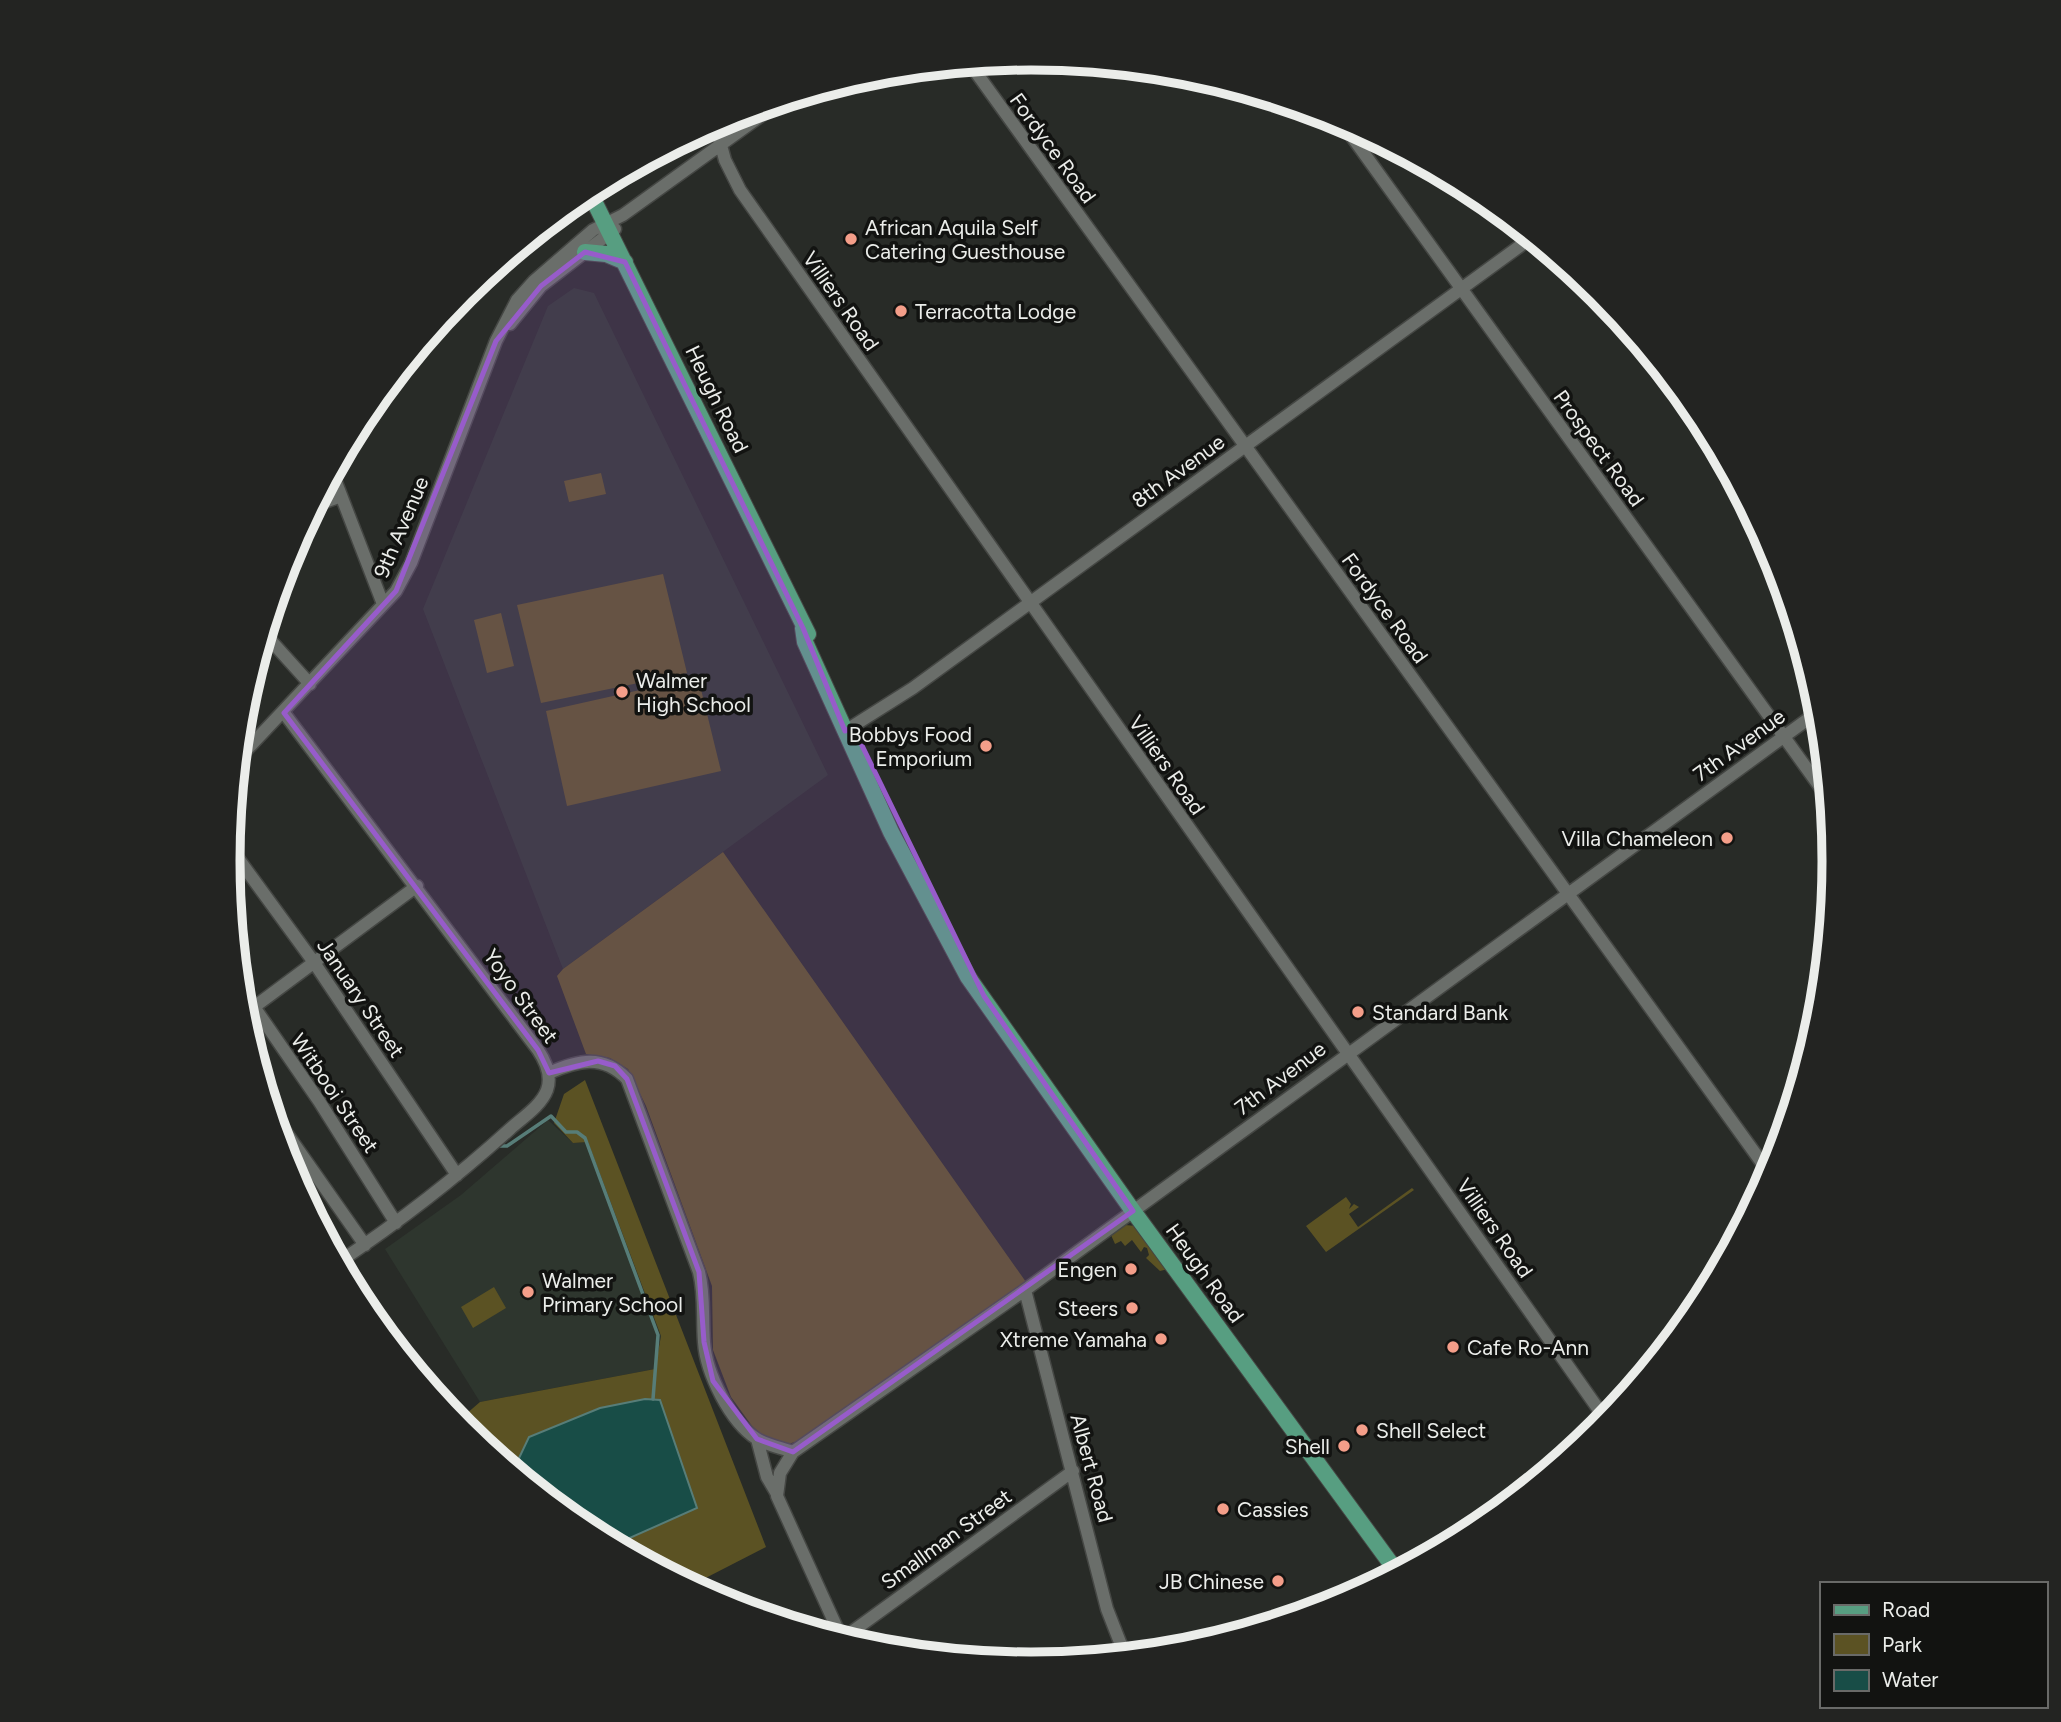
<svg xmlns="http://www.w3.org/2000/svg" width="2061" height="1722" viewBox="0 0 2061 1722" font-family="Figtree,sans-serif">
	<style>
		.built { fill: #2e362e }
		.green { fill: #5b5223 }
		.water { fill: #184d47; stroke: #577d78; stroke-width: 2 }
		.lines { fill: none; stroke-linecap: round; stroke-linejoin: round }
		.stream { stroke: #577d78; stroke-width: 3.5 }
		.minor-casing { stroke: #454744; stroke-width: 15 }
		.major-casing { stroke: #454744; stroke-width: 18 }
		.minor { stroke: #6a6e6a; stroke-width: 12 }
		.major { stroke: #579e81; stroke-width: 16 }
		.marked { fill: #975cca; fill-opacity: 0.2; stroke: #975cca; stroke-width: 5; stroke-linejoin: round }
		.poi-dot { fill: #f49e89; stroke: #121311; stroke-width: 2.5 }
		.labels { text-anchor: middle; dominant-baseline: central; stroke-width: 7; stroke-linejoin: round; paint-order: stroke }
		.street-label { font-size: 21px; fill: #ebedea; stroke: #121311 }
		.poi-label { font-size: 21px; fill: #ebedea; stroke: #121311; text-anchor: start }
		.rim { fill: none; stroke: #ebedea; stroke-width: 9 }
	</style>
	<rect width="100%" height="100%" fill="#282b27"/>
	<!-- built -->
	<path class="built" d="M 574,288 L 594,293 L 828,775 L 563,969 L 423,609 L 548,306 Z
		M 548,1120 L 573,1143 L 588,1142 L 661,1336 L 655,1369 L 480,1402 L 385,1249 L 461,1195 Z"/>
	<!-- green -->
	<path class="green" d="M 601,473 L 606,494 L 569,502 L 564,481 Z
		M 663,574 L 687,673 L 541,703 L 517,605 Z
		M 501,613 L 514,666 L 487,673 L 474,620 Z
		M 698,677 L 721,771 L 567,806 L 546,711 Z
		M 723,852 L 1026,1282 L 801,1440 L 785,1445 L 769,1441 L 752,1426 L 731,1397 L 713,1350 L 712,1286 L 646,1106 L 628,1069 L 610,1058 L 586,1054 L 557,976 L 563,969 Z
		M 585,1080 L 766,1547 L 690,1586 L 584,1529 L 467,1433 L 458,1421 L 480,1402 L 655,1369 L 661,1336 L 588,1142 L 573,1143 L 554,1123 L 564,1094 Z
		M 1412,1188 L 1414,1190 L 1326,1252 L 1306,1226 L 1346,1197 L 1351,1204 L 1349,1209 L 1354,1204 L 1359,1207 L 1349,1214 L 1358,1227 Z
		M 1125,1225 L 1136,1226 L 1151,1242 C 1150,1258 1163,1258 1168,1269 L 1160,1271 L 1146,1258 L 1149,1255 L 1147,1248 L 1144,1247 L 1141,1252 L 1132,1240 L 1125,1246 L 1121,1241 L 1115,1244 L 1111,1235 Z
		M 494,1287 L 506,1308 L 473,1328 L 461,1307 Z"/>
	<!-- water -->
	<path class="water" d="M 645,1399 L 660,1400 L 697,1508 L 614,1545 L 584,1529 L 526,1481 L 519,1458 L 529,1437 L 600,1408 Z"/>
	<g class="lines">
		<!-- stream -->
		<path class="stream" d="M 498,1146 L 507,1146 L 551,1116 L 566,1132 L 577,1132 L 585,1138 L 658,1335 L 653,1399"/>
		<!-- minor casing -->
		<g class="minor-casing">
			<path id="minor" d="M 970,64 L 1770,1174
				M 1340,120 L 1828,798
				M 715,123 L 725,160 L 740,190 L 1606,1420
				M 510,324 L 541,286 L 615,229
				M 332,472 L 383,604
				M 314,506 L 341,496
				M 264,633 L 310,684
				M 284,713 L 538,1050 C 546,1062 552,1076 547,1090 C 541,1106 522,1118 510,1129 C 456,1178 399,1222 339,1262
				M 845,731 L 913,688 L 1531,238
				M 237,760 L 396,591 L 411,563 L 496,341 L 517,300 L 534,281 L 593,230 L 623,215 L 780,102
				M 229,846 L 313,961 L 457,1175
				M 239,985 L 319,1101 L 396,1223
				M 242,1016 L 417,886
				M 549,1073 C 578,1060 603,1054 627,1079 L 699,1272 C 705,1296 702,1317 704,1342 C 706,1373 730,1422 757,1439 C 767,1445 782,1448 793,1452
				M 271,1111 L 365,1245
				M 1025,1290 L 1107,1609 L 1125,1655
				M 757,1439 L 767,1477 L 777,1494
				M 842,1639 L 777,1496 L 780,1473 L 793,1452 L 1025,1290 L 1819,711
				M 842,1639 L 1073,1471"/>
		</g>
		<!-- major casing -->
		<g class="major-casing">
			<path id="major" d="M 589,191 L 808,634
				M 585,252 L 606,254 L 625,262
				M 803,628 L 805,642 L 891,832 L 968,977 L 1133,1211 L 1397,1572"/>
		</g>
		<!-- minor -->
		<use href="#minor" class="minor"/>
		<!-- major -->
		<use href="#major" class="major"/>
	</g>
	<!-- marked area -->
	<path class="marked" d="M 585,252 L 625,262 L 803,628 L 845,731 L 853,727 L 984,996 L 1133,1211 L 793,1452 L 757,1439 L 713,1381 L 704,1342 L 699,1272 L 627,1079 L 615,1066 L 598,1061 L 549,1073 L 538,1050 L 284,713 L 396,591 L 496,341 L 541,286 Z"/>
	<!-- markers -->
	<g class="poi-dot">
		<circle cx="851" cy="239" r="7"/>
		<circle cx="901" cy="311" r="7"/>
		<circle cx="622" cy="692" r="7"/>
		<circle cx="986" cy="746" r="7"/>
		<circle cx="1727" cy="838" r="7"/>
		<circle cx="1358" cy="1012" r="7"/>
		<circle cx="1131" cy="1269" r="7"/>
		<circle cx="528" cy="1292" r="7"/>
		<circle cx="1132" cy="1308" r="7"/>
		<circle cx="1161" cy="1339" r="7"/>
		<circle cx="1453" cy="1347" r="7"/>
		<circle cx="1362" cy="1430" r="7"/>
		<circle cx="1344" cy="1446" r="7"/>
		<circle cx="1223" cy="1509" r="7"/>
		<circle cx="1278" cy="1581" r="7"/>
	</g>
	<g class="labels">
		<!-- street labels -->
		<g class="street-label">
			<text transform="translate(1053 148) rotate(54)">Fordyce Road</text>
			<text transform="translate(841 301) rotate(55)">Villiers Road</text>
			<text transform="translate(717 399) rotate(64)">Heugh Road</text>
			<text transform="translate(1599 448) rotate(54)">Prospect Road</text>
			<text transform="translate(1178 471) rotate(-36)">8th Avenue</text>
			<text transform="translate(401 527) rotate(-67)">9th Avenue</text>
			<text transform="translate(1385 608) rotate(54)">Fordyce Road</text>
			<text transform="translate(1739 745) rotate(-36)">7th Avenue</text>
			<text transform="translate(1167 765) rotate(55)">Villiers Road</text>
			<text transform="translate(521 996) rotate(54)">Yoyo Street</text>
			<text transform="translate(361 998) rotate(56)">January Street</text>
			<text transform="translate(1280 1078) rotate(-37)">7th Avenue</text>
			<text transform="translate(335 1093) rotate(56)">Witbooi Street</text>
			<text transform="translate(1495 1228) rotate(55)">Villiers Road</text>
			<text transform="translate(1205 1273) rotate(54)">Heugh Road</text>
			<text transform="translate(1092 1468) rotate(75)">Albert Road</text>
			<text transform="translate(946 1539) rotate(-36)">Smallman Street</text>
		</g>
		<!-- poi labels -->
		<g class="poi-label">
			<text x="865" y="227">African Aquila Self<tspan x="865" dy="24">Catering Guesthouse</tspan></text>
			<text x="915" y="311">Terracotta Lodge</text>
			<text x="636" y="680">Walmer<tspan x="636" dy="24">High School</tspan></text>
			<text x="972" y="734" text-anchor="end">Bobbys Food<tspan x="972" dy="24">Emporium</tspan></text>
			<text x="1713" y="838" text-anchor="end">Villa Chameleon</text>
			<text x="1372" y="1012">Standard Bank</text>
			<text x="1117" y="1269" text-anchor="end">Engen</text>
			<text x="542" y="1280">Walmer<tspan x="542" dy="24">Primary School</tspan></text>
			<text x="1118" y="1308" text-anchor="end">Steers</text>
			<text x="1147" y="1339" text-anchor="end">Xtreme Yamaha</text>
			<text x="1467" y="1347">Cafe Ro-Ann</text>
			<text x="1376" y="1430">Shell Select</text>
			<text x="1330" y="1446" text-anchor="end">Shell</text>
			<text x="1237" y="1509">Cassies</text>
			<text x="1264" y="1581" text-anchor="end">JB Chinese</text>
		</g>
	</g>
	<!-- crop -->
	<path d="M0 0H2061V1722H0ZM240 861a791 791 0 1 1 1582 0a791 791 0 1 1-1582 0Z" fill="#232422" fill-rule="evenodd"/>
	<path class="rim" d="M240 861a791 791 0 1 1 1582 0a791 791 0 1 1-1582 0Z"/>
	<!-- legend -->
	<rect x="1820" y="1582" width="228" height="126" fill="#121311" stroke="#696a68" stroke-width="2"/>
	<rect x="1834" y="1605" width="35" height="10" fill="#579e81" stroke="#696a68" stroke-width="2"/>
	<text x="1882" y="1617" font-size="21" fill="#ebedea">Road</text>
	<rect x="1834" y="1634" width="35" height="21" fill="#5b5223" stroke="#696a68" stroke-width="2"/>
	<text x="1882" y="1652" font-size="21" fill="#ebedea">Park</text>
	<rect x="1834" y="1670" width="35" height="21" fill="#184d47" stroke="#696a68" stroke-width="2"/>
	<text x="1882" y="1687" font-size="21" fill="#ebedea">Water</text>
</svg>
